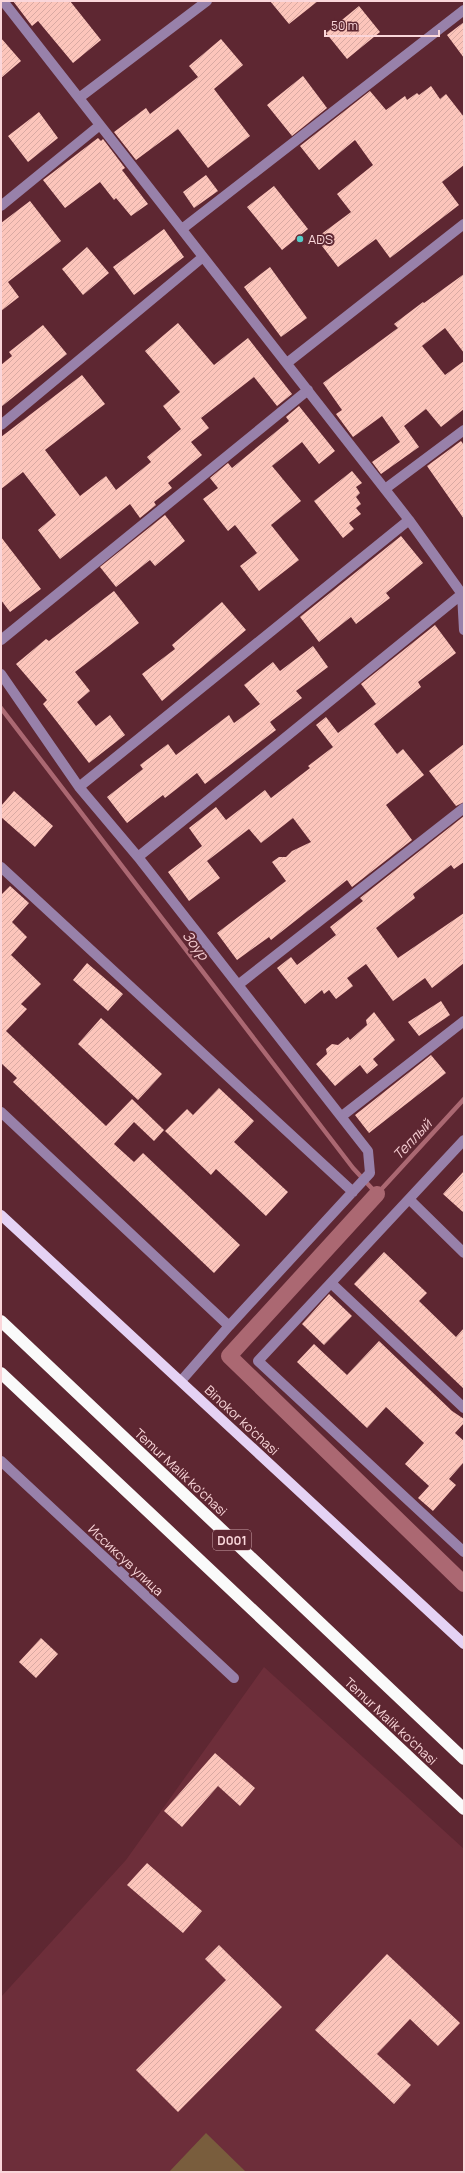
<svg xmlns="http://www.w3.org/2000/svg" width="465" height="2173" viewBox="0 0 465 2173" font-family="Manrope,sans-serif">
	<style>
		.built { fill: #6d2e3a }
		.green { fill: #795d3d }
		.lines { fill: none; stroke-linecap: round; stroke-linejoin: round }
		.stream { stroke: #ab6872; stroke-width: 4.5 }
		.canal { stroke: #ab6872; stroke-width: 16 }
		.building { fill: url(#building-hatch) }
		.minor { stroke: #9881aa; stroke-width: 10 }
		.major { stroke: #e5d2f4; stroke-width: 10 }
		.highway { stroke: #fafafa; stroke-width: 12 }
		.poi-dot { fill: #54cdc7; stroke: #5e2732; stroke-width: 1.5 }
		.labels { text-anchor: middle; dominant-baseline: central; stroke-width: 4; stroke-linejoin: round; paint-order: stroke }
		.shield { fill: #5e2732; stroke: #cba2a8; stroke-width: 1 }
		.shield-label { font-size: 12px; font-weight: bold; fill: #fad6da }
		.poi-label { font-size: 13px; fill: #fad6da; stroke: #5e2732; text-anchor: start }
		.street-label { font-size: 13px; fill: #fad6da; stroke: #5e2732 }
		.water-label { font-size: 14px; font-style: italic; fill: #f6cdd2; stroke: #5e2732 }
	</style>
	<defs>
		<pattern id="building-hatch" width="6" height="6" patternUnits="userSpaceOnUse"><rect width="6" height="6" fill="#fcc5bb"/><path d="M-1 1l2-2M0 6l6-6M5 7l2-2" fill="none" stroke="#d9aaa3"/></pattern>
	</defs>
	<rect width="100%" height="100%" fill="#5e2732"/>
	<!-- built -->
	<path class="built" d="M 264,1667 L 464,1849 L 464,2172 L 1,2172 L 1,1997 L 126,1860 Z"/>
	<!-- green -->
	<path class="green" d="M 206,2133 L 246,2172 L 169,2172 Z"/>
	<g class="lines">
		<!-- stream -->
		<path class="stream" d="M 1,708 L 353,1168 L 377,1194 L 464,1099"/>
		<!-- canal -->
		<path class="canal" d="M 377,1194 L 229,1356 L 464,1584"/>
	</g>
	<!-- building -->
	<path class="building" d="M 13,1 L 70,1 L 101,40 L 73,63 L 38,21 L 32,26 Z
		M 270,1 L 318,1 L 289,24 Z
		M 359,6 L 380,32 L 347,59 L 326,33 Z
		M 464,22 L 464,58 L 447,35 Z
		M 1,38 L 21,61 L 1,78 Z
		M 221,39 L 243,65 L 214,89 L 250,136 L 208,168 L 178,129 L 136,160 L 114,132 L 146,108 L 150,114 L 198,77 L 189,66 Z
		M 303,76 L 327,108 L 292,136 L 267,105 Z
		M 431,86 L 440,99 L 446,94 L 464,117 L 464,165 L 442,182 L 459,205 L 390,258 L 376,239 L 338,267 L 316,238 L 351,212 L 337,194 L 373,165 L 355,140 L 319,170 L 300,146 L 370,91 L 386,110 L 405,96 L 407,100 L 417,93 L 419,95 Z
		M 39,112 L 58,138 L 28,162 L 8,136 Z
		M 98,138 L 101,141 L 103,139 L 125,168 L 122,170 L 148,204 L 131,216 L 116,198 L 114,200 L 100,182 L 65,208 L 43,180 Z
		M 206,175 L 218,191 L 194,208 L 183,192 Z
		M 274,186 L 308,229 L 282,250 L 247,207 Z
		M 30,201 L 61,241 L 8,282 L 19,297 L 1,311 L 1,223 Z
		M 164,229 L 184,257 L 134,295 L 113,267 Z
		M 87,247 L 109,273 L 83,295 L 62,269 Z
		M 270,267 L 307,318 L 281,337 L 244,287 Z
		M 464,274 L 464,353 L 445,328 L 422,346 L 445,375 L 464,361 L 464,409 L 441,427 L 426,409 L 404,426 L 419,447 L 381,474 L 372,462 L 400,442 L 382,416 L 353,437 L 336,414 L 342,410 L 323,383 L 398,328 L 394,324 L 423,302 L 424,303 Z
		M 178,323 L 214,365 L 248,338 L 292,394 L 277,406 L 254,377 L 201,418 L 209,428 L 191,442 L 202,455 L 168,483 L 172,488 L 154,502 L 156,505 L 140,518 L 130,504 L 60,559 L 38,530 L 56,515 L 23,472 L 1,489 L 1,437 L 82,375 L 105,404 L 45,450 L 80,496 L 106,476 L 116,490 L 151,462 L 147,457 L 181,429 L 163,406 L 180,392 L 145,351 Z
		M 43,325 L 67,354 L 1,407 L 1,365 L 12,356 L 9,352 Z
		M 299,406 L 335,451 L 319,464 L 302,442 L 272,466 L 301,501 L 271,525 L 299,560 L 259,591 L 240,566 L 257,553 L 235,525 L 228,531 L 203,499 L 218,488 L 210,478 L 228,463 L 232,468 L 289,421 L 286,417 Z
		M 461,441 L 464,445 L 464,519 L 427,466 Z
		M 352,471 L 362,483 L 356,487 L 360,493 L 356,497 L 361,504 L 356,508 L 361,514 L 349,523 L 354,529 L 343,538 L 314,501 Z
		M 165,515 L 185,541 L 155,566 L 150,560 L 116,587 L 100,567 Z
		M 401,536 L 423,563 L 386,593 L 390,598 L 356,624 L 351,617 L 319,642 L 300,617 Z
		M 1,537 L 41,589 L 10,612 L 1,600 Z
		M 114,591 L 139,623 L 75,672 L 90,691 L 77,702 L 96,726 L 110,715 L 125,735 L 89,763 L 43,704 L 47,700 L 16,664 L 46,639 L 49,641 Z
		M 222,602 L 246,630 L 162,701 L 142,674 L 175,649 L 172,645 Z
		M 435,625 L 456,653 L 418,682 L 421,687 L 374,724 L 397,754 L 403,749 L 424,775 L 386,805 L 412,840 L 352,887 L 347,880 L 271,940 L 269,937 L 237,960 L 217,933 L 286,881 L 272,862 L 279,857 L 286,857 L 292,851 L 311,842 L 293,818 L 261,843 L 249,829 L 207,861 L 220,878 L 189,901 L 168,872 L 202,846 L 189,828 L 216,807 L 226,820 L 265,790 L 271,798 L 310,768 L 308,766 L 333,747 L 316,725 L 326,717 L 338,733 L 376,704 L 361,684 Z
		M 313,646 L 328,667 L 296,691 L 302,698 L 270,722 L 276,730 L 205,784 L 197,773 L 165,798 L 163,795 L 127,823 L 107,797 L 143,769 L 140,765 L 168,744 L 176,755 L 229,715 L 234,723 L 260,704 L 244,685 L 273,662 L 280,671 Z
		M 464,744 L 464,802 L 456,806 L 429,771 Z
		M 14,791 L 53,826 L 35,847 L 1,817 L 1,806 Z
		M 464,816 L 464,862 L 454,869 L 451,865 L 413,894 L 415,898 L 376,928 L 398,958 L 464,913 L 464,963 L 432,988 L 425,978 L 393,1001 L 366,964 L 347,978 L 353,986 L 336,999 L 329,990 L 324,994 L 322,990 L 305,1004 L 277,968 L 291,957 L 297,965 L 336,935 L 330,927 L 363,901 L 360,898 Z
		M 10,886 L 29,903 L 12,922 L 27,937 L 11,955 L 41,984 L 21,1004 L 27,1009 L 6,1031 L 106,1126 L 132,1099 L 164,1130 L 154,1141 L 134,1122 L 114,1144 L 134,1162 L 143,1153 L 240,1245 L 214,1273 L 13,1082 L 17,1078 L 1,1063 L 1,895 Z
		M 87,963 L 123,994 L 108,1011 L 73,980 Z
		M 441,1001 L 450,1015 L 419,1036 L 408,1022 Z
		M 374,1012 L 395,1040 L 373,1059 L 378,1065 L 367,1074 L 360,1065 L 335,1086 L 316,1064 L 327,1054 L 326,1049 L 332,1044 L 338,1045 L 348,1037 L 350,1040 L 367,1025 L 366,1020 Z
		M 101,1018 L 162,1074 L 138,1100 L 78,1044 Z
		M 431,1055 L 446,1073 L 369,1133 L 355,1115 Z
		M 219,1088 L 254,1121 L 234,1142 L 288,1192 L 266,1216 L 216,1169 L 211,1175 L 165,1131 L 187,1109 L 193,1115 Z
		M 464,1171 L 464,1213 L 443,1194 Z
		M 384,1252 L 427,1293 L 419,1301 L 456,1337 L 464,1328 L 464,1389 L 354,1284 Z
		M 329,1294 L 352,1316 L 324,1345 L 302,1324 Z
		M 379,1341 L 452,1411 L 464,1419 L 464,1423 L 455,1433 L 464,1441 L 464,1462 L 449,1479 L 456,1485 L 433,1511 L 418,1498 L 429,1486 L 405,1464 L 424,1443 L 386,1407 L 367,1428 L 297,1362 L 314,1344 L 347,1375 Z
		M 41,1638 L 58,1654 L 36,1678 L 19,1662 Z
		M 215,1753 L 255,1788 L 240,1806 L 218,1786 L 182,1827 L 164,1811 Z
		M 147,1863 L 202,1911 L 183,1933 L 127,1885 Z
		M 219,1945 L 282,2007 L 178,2112 L 136,2070 L 226,1980 L 205,1959 Z
		M 387,1954 L 460,2023 L 438,2046 L 410,2019 L 377,2054 L 411,2085 L 394,2104 L 315,2030 Z"/>
	<g class="lines">
		<!-- minor -->
		<path class="minor" d="M 3,1 L 409,520 L 462,594 L 464,630
			M 79,98 L 207,1
			M 1,206 L 100,125
			M 182,229 L 464,10
			M 287,363 L 464,224
			M 1,425 L 203,257
			M 385,489 L 464,430
			M 1,640 L 308,390
			M 1,674 L 79,787 L 138,857 L 368,1151 L 370,1173 L 229,1326 L 181,1381
			M 79,787 L 409,520
			M 138,857 L 462,594
			M 1,867 L 353,1192
			M 238,985 L 464,808
			M 1,1112 L 229,1326
			M 342,1116 L 464,1021
			M 464,1140 L 258,1361 L 464,1552
			M 409,1199 L 464,1253
			M 331,1283 L 464,1408
			M 1,1461 L 234,1678"/>
		<!-- major -->
		<path class="major" d="M 1,1215 L 464,1644"/>
		<!-- highway -->
		<path class="highway" d="M 1,1321 L 464,1759
			M 1,1373 L 464,1809"/>
	</g>
	<!-- markers -->
	<circle class="poi-dot" cx="300" cy="239" r="4"/>
	<g class="labels">
		<!-- shield labels -->
		<rect class="shield" x="213" y="1530" width="38" height="20" rx="3"/>
		<g class="shield-label">
			<text x="232" y="1540">D001</text>
		</g>
		<!-- poi labels -->
		<g class="poi-label">
			<text x="308" y="239">ADS</text>
		</g>
		<!-- street labels -->
		<g class="street-label">
			<text transform="translate(242 1420) rotate(43)">Binokor ko'chasi</text>
			<text transform="translate(181 1472) rotate(43)">Temur Malik ko'chasi</text>
			<text transform="translate(126 1560) rotate(43)">Иссиксув улица</text>
			<text transform="translate(391 1721) rotate(43)">Temur Malik ko'chasi</text>
		</g>
		<!-- water labels -->
		<g class="water-label">
			<text transform="translate(196 945) rotate(53)">Зоур</text>
			<text transform="translate(412 1139) rotate(-47)">Теплый</text>
		</g>
	</g>
	<!-- border -->
	<rect width="465" height="2173" fill="none" stroke="#fad6da" stroke-width="4"/>
	<!-- scale -->
	<path d="M325 30v6h114v-6" fill="none" stroke="#fad6da" stroke-width="2"/>
	<text x="331" y="30" font-size="12" fill="#fad6da" stroke="#5e2732" stroke-width="3" paint-order="stroke">50 m</text>
</svg>
